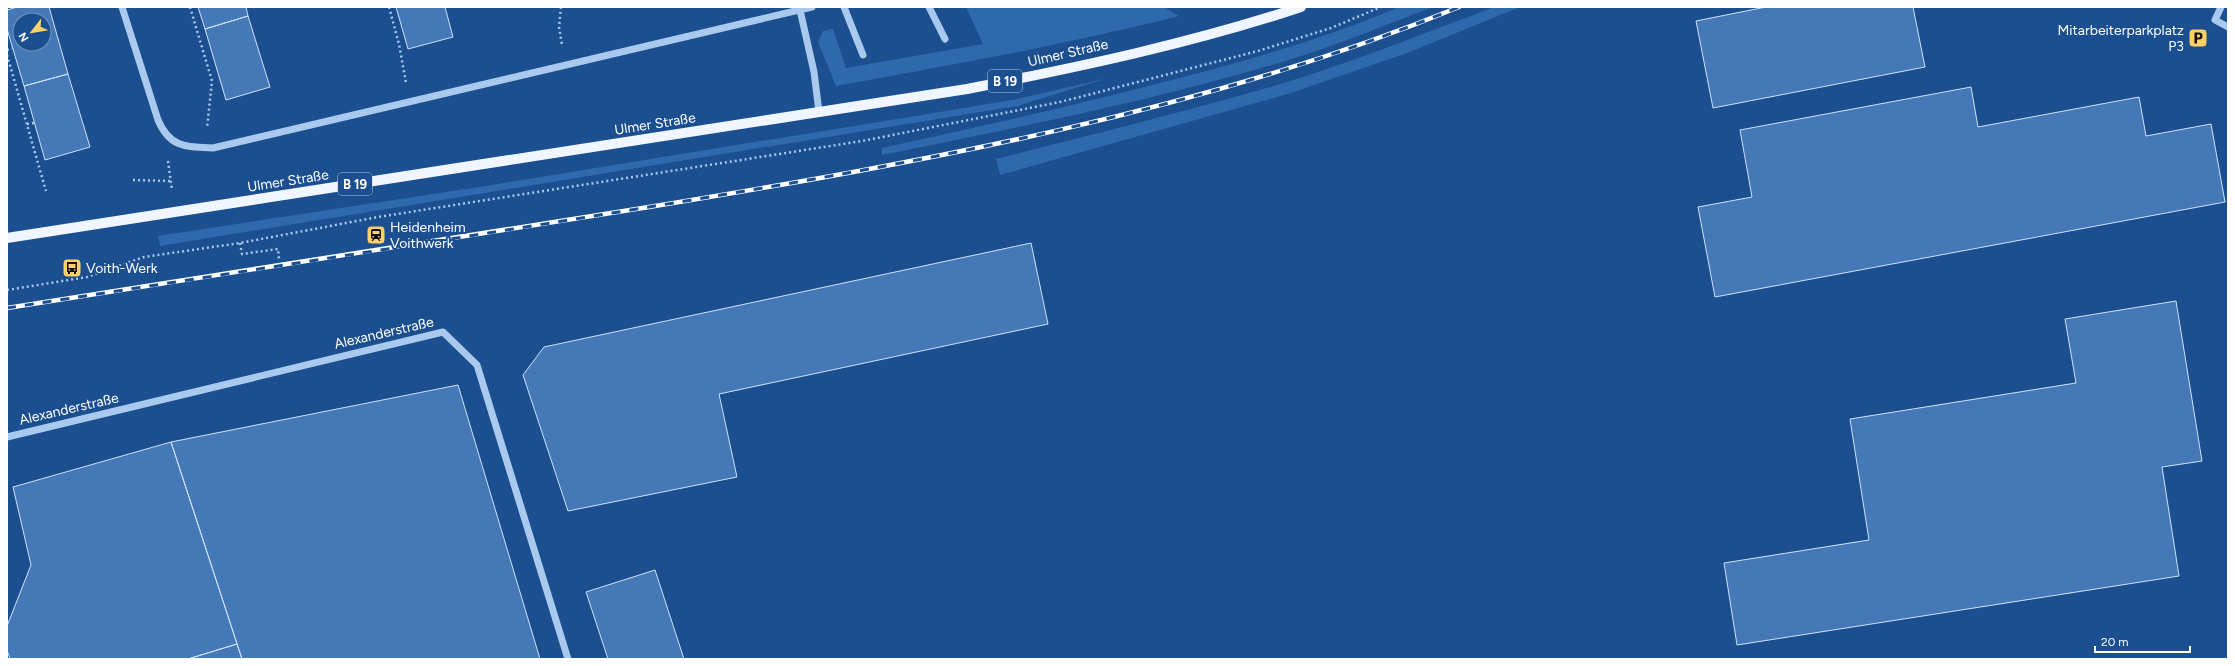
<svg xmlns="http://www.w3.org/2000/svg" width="2235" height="666" viewBox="0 0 2235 666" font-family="Figtree,sans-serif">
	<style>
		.green { fill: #2e69ad }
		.building { fill: #4478b7; stroke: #cfe3fa; fill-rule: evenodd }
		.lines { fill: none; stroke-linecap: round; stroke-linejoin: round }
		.path { stroke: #a9c9ee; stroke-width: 2.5; stroke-dasharray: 2 3; stroke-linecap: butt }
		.minor { stroke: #a9c9ee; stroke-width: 7 }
		.major { stroke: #f0f6ff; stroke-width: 10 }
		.rail-casing { stroke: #fff; stroke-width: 4.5 }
		.rail { stroke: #1b4f8f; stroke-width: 3; stroke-dasharray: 9; stroke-linecap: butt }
		.labels { text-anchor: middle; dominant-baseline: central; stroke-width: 4; stroke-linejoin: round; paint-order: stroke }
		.shield { fill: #1b4f8f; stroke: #bbcadd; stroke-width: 1 }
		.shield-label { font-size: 13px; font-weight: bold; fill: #fff }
		.poi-label { font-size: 14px; fill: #fff; stroke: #1b4f8f; text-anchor: start }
		.street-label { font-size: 14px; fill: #fff; stroke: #1b4f8f }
	</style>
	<rect width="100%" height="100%" fill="#1b4f8f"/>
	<!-- green -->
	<path class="green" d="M 966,7 L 1164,7 L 1179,16 C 1065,45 951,65 836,86 L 818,42 L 823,31 L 833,29 L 846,68 L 983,44 Z
		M 1399,7 L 1433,7 C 1383,26 1333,47 1282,62 C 1151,101 1016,128 882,155 L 882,148 C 975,128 1068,107 1160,83 C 1241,62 1322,40 1399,7 Z
		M 1494,7 L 1520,7 L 1407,53 L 1288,94 L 1000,175 L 996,159 C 1090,135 1184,112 1277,85 C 1351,63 1422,34 1494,7 Z
		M 1108,78 L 1017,106 L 160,246 L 158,236 L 479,187 L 958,109 L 1017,99 Z"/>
	<!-- building -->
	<path class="building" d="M 17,7 L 49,7 L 68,74 L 24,86 L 7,29 L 7,10 ZM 20,20 L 44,20 L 44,44 L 20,44 Z
		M 198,7 L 246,7 L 248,16 L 205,29 Z
		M 396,7 L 445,7 L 453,37 L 408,49 Z
		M 1766,7 L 1913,7 L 1925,67 L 1713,108 L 1696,21 Z
		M 248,16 L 270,87 L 226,100 L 205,29 Z
		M 68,74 L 90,147 L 45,160 L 24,86 Z
		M 1971,87 L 1978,127 L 2139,97 L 2146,136 L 2211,124 L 2225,202 L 1715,297 L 1698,207 L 1752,197 L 1740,130 Z
		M 1031,243 L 1048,324 L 719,394 L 737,477 L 568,511 L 523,375 L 544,347 Z
		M 2176,301 L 2202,461 L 2162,467 L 2179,576 L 1737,645 L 1724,563 L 1869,540 L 1850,419 L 2076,383 L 2065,319 Z
		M 458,385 L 540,659 L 242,659 L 171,442 Z
		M 171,442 L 237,644 L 188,659 L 10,659 L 7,650 L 7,626 L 31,565 L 13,487 Z
		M 655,570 L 684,659 L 608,659 L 586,592 Z
		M 237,644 L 242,659 L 188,659 Z"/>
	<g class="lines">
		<!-- path -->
		<path class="path" d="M 190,7 L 212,81 L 207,128
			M 389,7 L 399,44 L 406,83
			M 561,7 L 559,27 L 562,45
			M 7,50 L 13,48
			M 7,55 L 46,191
			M 27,124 L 34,123
			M 168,161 L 172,190
			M 133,180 L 170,181
			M 240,243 L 242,254 L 278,249 L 279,259
			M 7,290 L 87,277 L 144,257 L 240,243 L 378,217 L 862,141 L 1060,102 L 1258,51 L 1331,28 L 1381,7"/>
		<!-- minor -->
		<path class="minor" d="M 122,7 L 158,120 C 170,148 186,147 213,148 L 812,7
			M 844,7 L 863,55
			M 929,7 L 945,39
			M 2221,7 L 2215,20 L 2228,27
			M 800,10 L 814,72 L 819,112
			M 7,437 L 443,332 L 477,365 L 568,659"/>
		<!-- major -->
		<path class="major" d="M 7,238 L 967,89 C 1079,67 1193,43 1301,7"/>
		<!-- rail casing -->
		<g class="rail-casing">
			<path id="rail" d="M 7,308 C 221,275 435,242 649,207 C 923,162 1200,113 1459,7"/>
		</g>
		<!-- rail -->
		<use href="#rail" class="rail"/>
	</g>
	<!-- icons -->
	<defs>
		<g id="parking-square" transform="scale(1)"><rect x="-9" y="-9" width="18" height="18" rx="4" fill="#ffd166" stroke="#1b4f8f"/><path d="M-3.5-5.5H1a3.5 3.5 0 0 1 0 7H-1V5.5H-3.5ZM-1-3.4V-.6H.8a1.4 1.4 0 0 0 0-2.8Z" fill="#111"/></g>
		<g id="station-square" transform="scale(1)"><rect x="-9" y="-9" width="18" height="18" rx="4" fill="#ffd166" stroke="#1b4f8f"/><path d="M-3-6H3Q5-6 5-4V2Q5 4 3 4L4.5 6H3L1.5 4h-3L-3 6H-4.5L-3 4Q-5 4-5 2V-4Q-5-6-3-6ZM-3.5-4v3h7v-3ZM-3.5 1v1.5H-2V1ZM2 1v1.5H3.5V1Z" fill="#111"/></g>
		<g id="bus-square" transform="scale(1)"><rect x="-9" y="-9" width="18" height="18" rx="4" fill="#ffd166" stroke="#1b4f8f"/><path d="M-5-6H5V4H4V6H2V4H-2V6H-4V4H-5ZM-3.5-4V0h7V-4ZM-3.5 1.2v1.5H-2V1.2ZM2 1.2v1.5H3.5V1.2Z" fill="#111"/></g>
	</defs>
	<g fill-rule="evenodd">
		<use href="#parking-square" x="2198" y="38"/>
		<use href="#station-square" x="376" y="235"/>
		<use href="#bus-square" x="72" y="268"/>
	</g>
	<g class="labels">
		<!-- shield labels -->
		<g class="shield">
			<rect x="988" y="70" width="34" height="22" rx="3"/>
			<rect x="338" y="173" width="34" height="22" rx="3"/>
		</g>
		<g class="shield-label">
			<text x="1005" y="81">B 19</text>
			<text x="355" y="184">B 19</text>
		</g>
		<!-- poi labels -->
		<g class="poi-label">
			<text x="2184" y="30" text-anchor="end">Mitarbeiterparkplatz<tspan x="2184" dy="16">P3</tspan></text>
			<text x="390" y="227">Heidenheim<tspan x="390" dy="16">Voithwerk</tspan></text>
			<text x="86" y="268">Voith-Werk</text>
		</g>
		<!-- street labels -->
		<g class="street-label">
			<text transform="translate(1068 53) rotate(-13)">Ulmer Straße</text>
			<text transform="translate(655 124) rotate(-9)">Ulmer Straße</text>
			<text transform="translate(288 181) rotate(-9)">Ulmer Straße</text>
			<text transform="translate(384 333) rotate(-13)">Alexanderstraße</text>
			<text transform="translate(69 409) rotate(-13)">Alexanderstraße</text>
		</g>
	</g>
	<!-- border -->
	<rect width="2235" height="666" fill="none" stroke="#ffffff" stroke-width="16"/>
	<!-- north arrow -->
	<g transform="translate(32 32) rotate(239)"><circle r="19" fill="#1b4f8f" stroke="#7695bc"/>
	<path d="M0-3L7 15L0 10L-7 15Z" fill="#ffd166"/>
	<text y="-6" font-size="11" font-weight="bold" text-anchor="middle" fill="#ffffff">N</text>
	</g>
	<!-- scale -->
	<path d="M2095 646v6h95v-6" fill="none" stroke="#ffffff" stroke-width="2"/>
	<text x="2101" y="646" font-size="12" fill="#ffffff" stroke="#1b4f8f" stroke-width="3" paint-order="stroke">20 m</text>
</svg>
